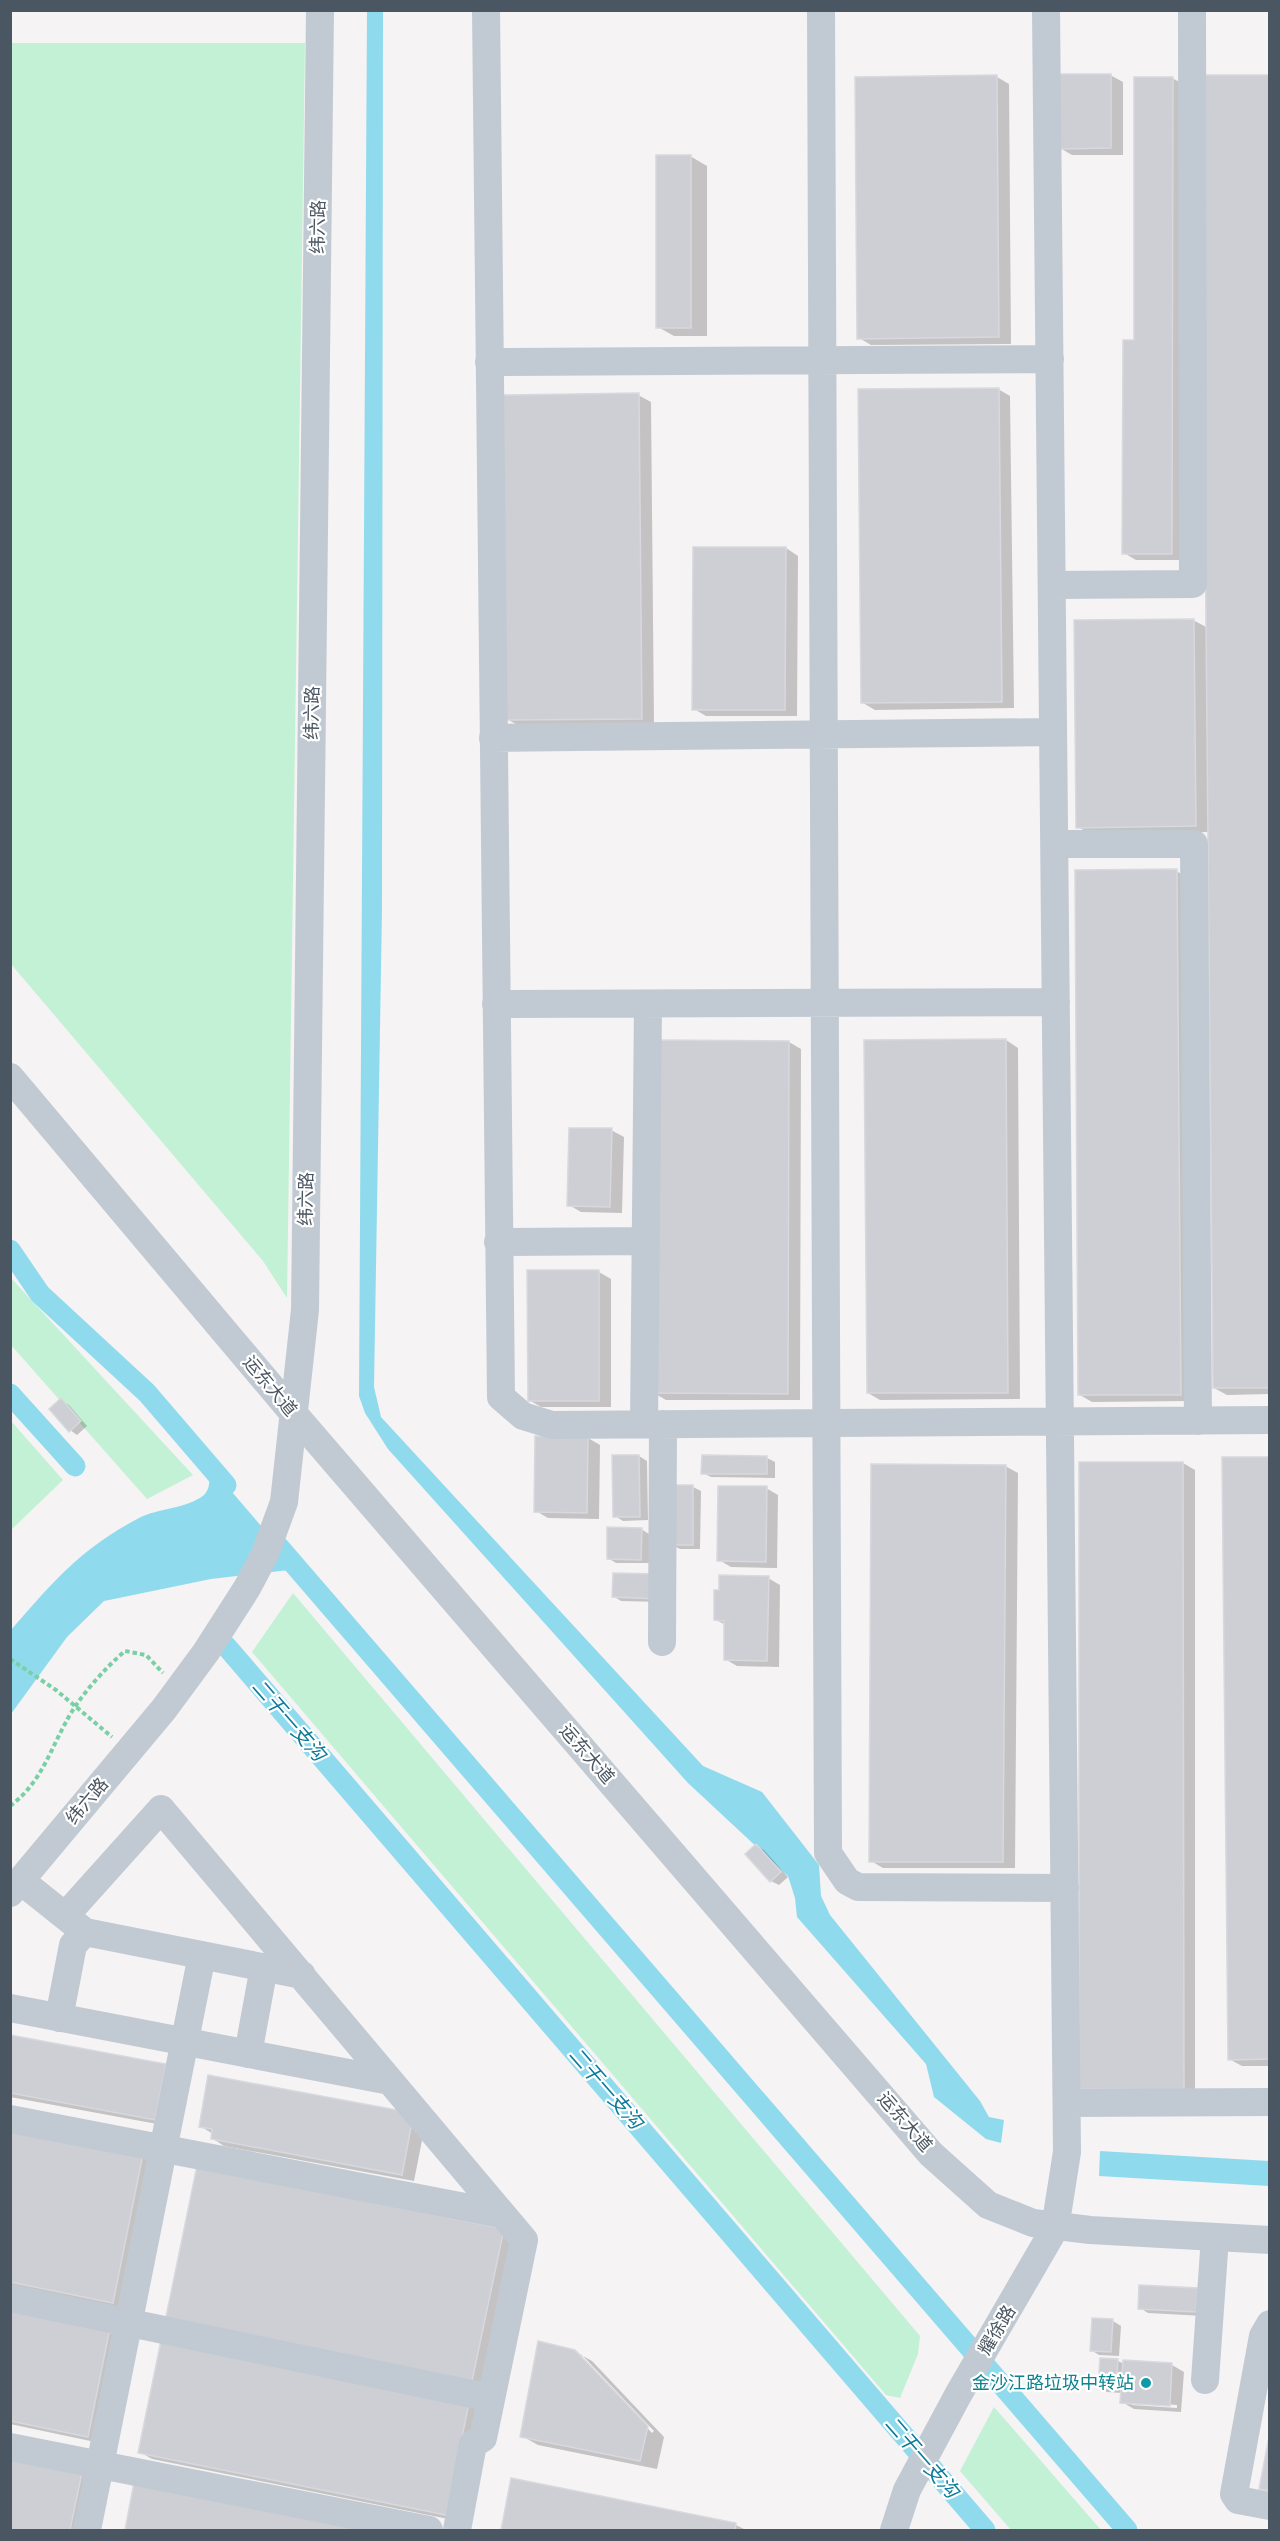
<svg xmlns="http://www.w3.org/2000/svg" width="1280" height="2541" viewBox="0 0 1280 2541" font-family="'Fira Sans','Noto Sans SC',sans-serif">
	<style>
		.green { fill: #c3f1d5 }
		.water { fill: #90daee }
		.shadow { fill: #0003; fill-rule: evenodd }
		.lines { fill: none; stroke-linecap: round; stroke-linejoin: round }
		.canal { stroke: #90daee; stroke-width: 21 }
		.building { fill: #cdcfd5; stroke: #d7d9de; stroke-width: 1.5 }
		.path { stroke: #7ad0a6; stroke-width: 4; stroke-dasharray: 4.5 3; stroke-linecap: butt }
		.minor { stroke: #c1cad2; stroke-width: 28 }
		.culture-dot { fill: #0f9aa8; stroke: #fff; stroke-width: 2 }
		.labels { text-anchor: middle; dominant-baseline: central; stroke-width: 4.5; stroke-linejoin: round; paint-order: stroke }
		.street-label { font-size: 18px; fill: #4a5661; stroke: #fff }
		.culture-label { font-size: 18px; fill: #0d838f; stroke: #fff; text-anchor: end }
		.water-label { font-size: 20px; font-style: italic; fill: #0c7c9b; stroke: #fff }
	</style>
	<rect width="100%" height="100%" fill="#f5f3f3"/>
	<!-- green -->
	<path class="green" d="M 11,43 L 305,43 L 287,1298 L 263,1261 L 11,964 Z
		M 10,1277 L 193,1475 L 147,1499 L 11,1345 Z
		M 11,1421 L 63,1480 L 11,1530 L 10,1530 Z
		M 293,1593 L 920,2336 L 918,2354 L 900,2398 L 886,2395 L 252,1652 Z
		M 994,2407 L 1101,2530 L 1011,2530 L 960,2471 Z"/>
	<!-- water -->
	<path class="water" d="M 383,10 L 382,909 L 374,1387 L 381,1417 L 703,1766 L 762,1792 L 819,1865 L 821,1896 L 830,1915 L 980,2101 L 989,2117 L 1004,2120 L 1001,2143 L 986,2139 L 934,2097 L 926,2064 L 797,1917 L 795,1898 L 788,1876 L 688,1783 L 388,1449 L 365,1413 L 359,1396 L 367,11 Z
		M 208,1464 L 298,1569 L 211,1579 L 104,1601 L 67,1637 L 11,1714 L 11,1630 C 54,1581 79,1550 139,1518 C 158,1508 187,1509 204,1495 C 212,1487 209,1474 208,1464 Z
		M 1100,2151 L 1269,2161 L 1269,2186 L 1099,2176 Z"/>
	<!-- shadow -->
	<path class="shadow" d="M 1110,75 L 1123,82 L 1123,155 L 1072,155 L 1060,148 Z
		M 1270,76 L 1270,1394 L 1227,1395 L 1214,1388 L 1209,832 L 1090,834 L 1078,827 L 1193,620 L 1208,628 Z
		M 997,77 L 1009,84 L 1011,344 L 871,345 L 859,338 Z
		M 1172,78 L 1185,85 L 1184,560 L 1136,560 L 1124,553 L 1135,341 Z
		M 690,156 L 707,166 L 707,336 L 674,336 L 658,327 Z
		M 998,389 L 1010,396 L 1014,708 L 875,710 L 863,703 Z
		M 638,395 L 651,402 L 654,725 L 519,726 L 507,719 Z
		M 786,548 L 798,556 L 797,716 L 706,716 L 694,709 Z
		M 1176,871 L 1189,878 L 1192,1401 L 1092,1402 L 1080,1395 Z
		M 1006,1040 L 1018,1048 L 1020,1399 L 880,1400 L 868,1393 Z
		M 789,1042 L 801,1049 L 800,1400 L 666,1400 L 654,1393 Z
		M 611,1130 L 624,1137 L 622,1213 L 581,1212 L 569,1205 Z
		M 599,1272 L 611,1279 L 611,1407 L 541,1407 L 529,1400 Z
		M 61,1400 L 69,1405 L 87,1426 L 77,1435 L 70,1430 Z
		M 588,1438 L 600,1445 L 599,1519 L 548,1518 L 536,1511 Z
		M 639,1456 L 647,1461 L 648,1520 L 623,1521 L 615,1516 Z
		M 703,1457 L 767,1458 L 775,1462 L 775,1478 L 711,1477 L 703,1473 Z
		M 1270,1458 L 1270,2066 L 1242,2066 L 1229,2059 Z
		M 1183,1463 L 1195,1470 L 1195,2096 L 1093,2096 Z
		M 1005,1466 L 1018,1473 L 1015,1868 L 883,1868 L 871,1861 Z
		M 693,1487 L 701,1491 L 700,1549 L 680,1549 L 672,1545 Z
		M 766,1488 L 778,1495 L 777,1568 L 731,1567 L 719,1560 Z
		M 641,1529 L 649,1534 L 649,1563 L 616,1563 L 608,1558 Z
		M 657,1575 L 664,1602 L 621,1601 L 613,1596 Z
		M 768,1578 L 780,1585 L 779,1667 L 737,1666 L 725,1659 L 726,1625 L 716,1620 Z
		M 756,1846 L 764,1850 L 788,1877 L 779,1885 L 771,1881 L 747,1854 Z
		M 10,2036 L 168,2126 L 10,2097 Z
		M 407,2113 L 424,2130 L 414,2181 L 224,2146 L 212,2138 L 213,2134 L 200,2126 Z
		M 10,2128 L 143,2155 L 155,2162 L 125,2309 L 10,2285 Z
		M 198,2167 L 515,2238 L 484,2387 L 180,2323 Z
		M 1197,2290 L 1204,2316 L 1148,2313 L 1140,2308 Z
		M 10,2309 L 122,2336 L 100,2443 L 10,2424 Z
		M 1093,2320 L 1113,2321 L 1121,2326 L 1119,2356 L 1099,2355 L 1091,2350 Z
		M 575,2351 L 583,2356 L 579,2356 L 652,2433 L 654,2431 L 583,2356 L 592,2361 L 664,2437 L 657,2469 L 538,2445 L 522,2436 Z
		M 1118,2361 L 1124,2364 L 1172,2365 L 1184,2372 L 1181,2412 L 1134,2409 L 1122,2402 L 1122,2393 L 1107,2392 L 1099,2388 ZM 1132,2402 L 1177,2405 L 1177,2408 L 1132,2405 Z
		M 468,2404 L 480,2411 L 458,2521 L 152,2459 L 140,2452 Z
		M 10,2455 L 94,2476 L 84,2530 L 10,2530 Z
		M 136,2479 L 395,2530 L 126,2530 Z
		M 512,2480 L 736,2525 L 746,2530 L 502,2530 Z"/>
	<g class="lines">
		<!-- canal -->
		<path class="canal" d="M 10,1250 L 40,1294 L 147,1393 L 226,1485
			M 10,1394 L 75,1466
			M 279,1547 L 1127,2530
			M 226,1646 L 985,2530"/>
	</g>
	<!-- building -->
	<path class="building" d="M 1058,74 L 1111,74 L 1111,148 L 1058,149 Z
		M 997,75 L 999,337 L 857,339 L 855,77 Z
		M 1201,75 L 1270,75 L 1270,1388 L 1213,1388 Z
		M 1134,77 L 1173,77 L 1172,554 L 1122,554 L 1123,340 L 1134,340 Z
		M 656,155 L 691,155 L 691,328 L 656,328 Z
		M 999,388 L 1002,702 L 861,703 L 858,389 Z
		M 639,393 L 642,719 L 506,720 L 503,395 Z
		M 693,547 L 786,547 L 785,710 L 692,710 Z
		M 1194,619 L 1196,826 L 1076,828 L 1074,620 Z
		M 1177,869 L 1181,1395 L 1078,1395 L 1075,870 Z
		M 1006,1039 L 1008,1393 L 867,1393 L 864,1040 Z
		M 654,1040 L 789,1041 L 788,1394 L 652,1393 Z
		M 569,1128 L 612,1128 L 610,1207 L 567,1206 Z
		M 527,1270 L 599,1270 L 599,1401 L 528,1401 Z
		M 61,1398 L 81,1421 L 69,1432 L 49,1409 Z
		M 535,1436 L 588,1437 L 587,1513 L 534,1512 Z
		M 612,1455 L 639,1455 L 640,1517 L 613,1517 Z
		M 702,1455 L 767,1456 L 767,1474 L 701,1474 Z
		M 1222,1457 L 1270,1457 L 1270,2059 L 1228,2060 Z
		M 1079,1462 L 1183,1462 L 1184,2090 L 1079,2089 Z
		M 871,1464 L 1006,1465 L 1003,1862 L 869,1862 Z
		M 671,1485 L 693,1485 L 693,1545 L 671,1545 Z
		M 718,1486 L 767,1486 L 766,1562 L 717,1561 Z
		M 607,1527 L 642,1528 L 641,1560 L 607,1559 Z
		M 613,1573 L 657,1574 L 657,1599 L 612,1597 Z
		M 719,1575 L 769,1576 L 767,1661 L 724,1660 L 724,1621 L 714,1620 L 714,1590 L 719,1590 Z
		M 756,1844 L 781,1872 L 770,1882 L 745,1854 Z
		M 10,2035 L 166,2064 L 155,2120 L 10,2093 Z
		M 208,2075 L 407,2112 L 412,2122 L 402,2175 L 211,2139 L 212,2129 L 199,2127 Z
		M 10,2127 L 143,2154 L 113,2303 L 10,2282 Z
		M 197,2166 L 504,2229 L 472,2381 L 166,2317 Z
		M 1139,2285 L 1198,2288 L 1196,2312 L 1138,2309 Z
		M 10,2307 L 110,2328 L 88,2437 L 10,2421 Z
		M 1092,2318 L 1113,2319 L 1111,2352 L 1090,2351 Z
		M 161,2341 L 469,2403 L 446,2515 L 138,2453 Z
		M 538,2341 L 575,2350 L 648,2426 L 640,2461 L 520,2437 Z
		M 1100,2358 L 1118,2359 L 1116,2389 L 1098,2388 Z
		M 1123,2360 L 1172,2363 L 1170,2406 L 1120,2403 Z
		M 1270,2432 L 1270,2491 L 1259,2489 Z
		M 10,2454 L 83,2468 L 70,2530 L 10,2530 Z
		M 135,2477 L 402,2530 L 125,2530 Z
		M 511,2478 L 736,2523 L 735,2530 L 501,2530 Z"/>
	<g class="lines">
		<!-- path -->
		<path class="path" d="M 10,1659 L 56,1690 L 112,1737
			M 10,1806 C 40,1784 49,1753 66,1722 C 78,1698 105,1668 125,1651 L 146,1655 L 163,1673"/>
		<!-- minor -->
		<path class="minor" d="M 486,10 L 501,1397 L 523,1416 L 552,1425 L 1270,1420
			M 821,10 L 828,1853 L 847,1881 L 858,1887 L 1065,1888
			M 489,362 L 1050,359
			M 1052,585 L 1193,584 L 1192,10
			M 493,738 L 1053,732
			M 1055,844 L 1194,844 L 1198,1421
			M 496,1004 L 1056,1002
			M 10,1077 L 294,1414 L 931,2154 L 988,2205 L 1033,2223 L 1090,2230 L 1270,2240
			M 498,1242 L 646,1241
			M 644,1424 L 648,1004
			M 662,1642 L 663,1424
			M 21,1881 L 85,1932 L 302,1975
			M 10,1893 L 164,1709 L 206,1652 L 247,1588 L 265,1554 L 284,1502 L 305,1310 L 320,10
			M 65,1916 L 161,1809 L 524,2240 L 483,2438 L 473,2444 L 457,2530
			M 10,2008 L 390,2081
			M 59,2018 L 73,1945 L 85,1932
			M 248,2054 L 264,1967
			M 1067,2103 L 1270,2102
			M 10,2119 L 501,2214
			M 10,2298 L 491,2398
			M 1270,2324 L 1263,2336 L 1234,2494 L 1238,2500 L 1270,2506
			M 1205,2380 L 1215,2237
			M 10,2447 L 429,2530
			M 87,2530 L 202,1955
			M 894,2530 L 907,2490 L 958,2395 L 1055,2228 L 1067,2152 L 1046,10"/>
	</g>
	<!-- markers -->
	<circle class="culture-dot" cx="1146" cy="2383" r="6"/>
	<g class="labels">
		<!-- street labels -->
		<g class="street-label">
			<text transform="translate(318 227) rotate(-89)">纬六路</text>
			<text transform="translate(312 713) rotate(-89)">纬六路</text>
			<text transform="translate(306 1199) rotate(-89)">纬六路</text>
			<text transform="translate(270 1386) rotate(50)">运东大道</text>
			<text transform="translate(587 1754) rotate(49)">运东大道</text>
			<text transform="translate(87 1801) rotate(-50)">纬六路</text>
			<text transform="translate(905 2122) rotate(49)">运东大道</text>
			<text transform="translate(997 2330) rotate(-59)">耀徐路</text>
		</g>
		<!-- culture labels -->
		<g class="culture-label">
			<text x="1134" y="2383">金沙江路垃圾中转站</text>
		</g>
		<!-- water labels -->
		<g class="water-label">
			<text transform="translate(289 1720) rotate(49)">二干一支沟</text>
			<text transform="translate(606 2088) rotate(49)">二干一支沟</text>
			<text transform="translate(922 2457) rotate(49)">二干一支沟</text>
		</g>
	</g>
	<!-- border -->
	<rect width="1280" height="2541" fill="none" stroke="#4a5661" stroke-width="24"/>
</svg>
